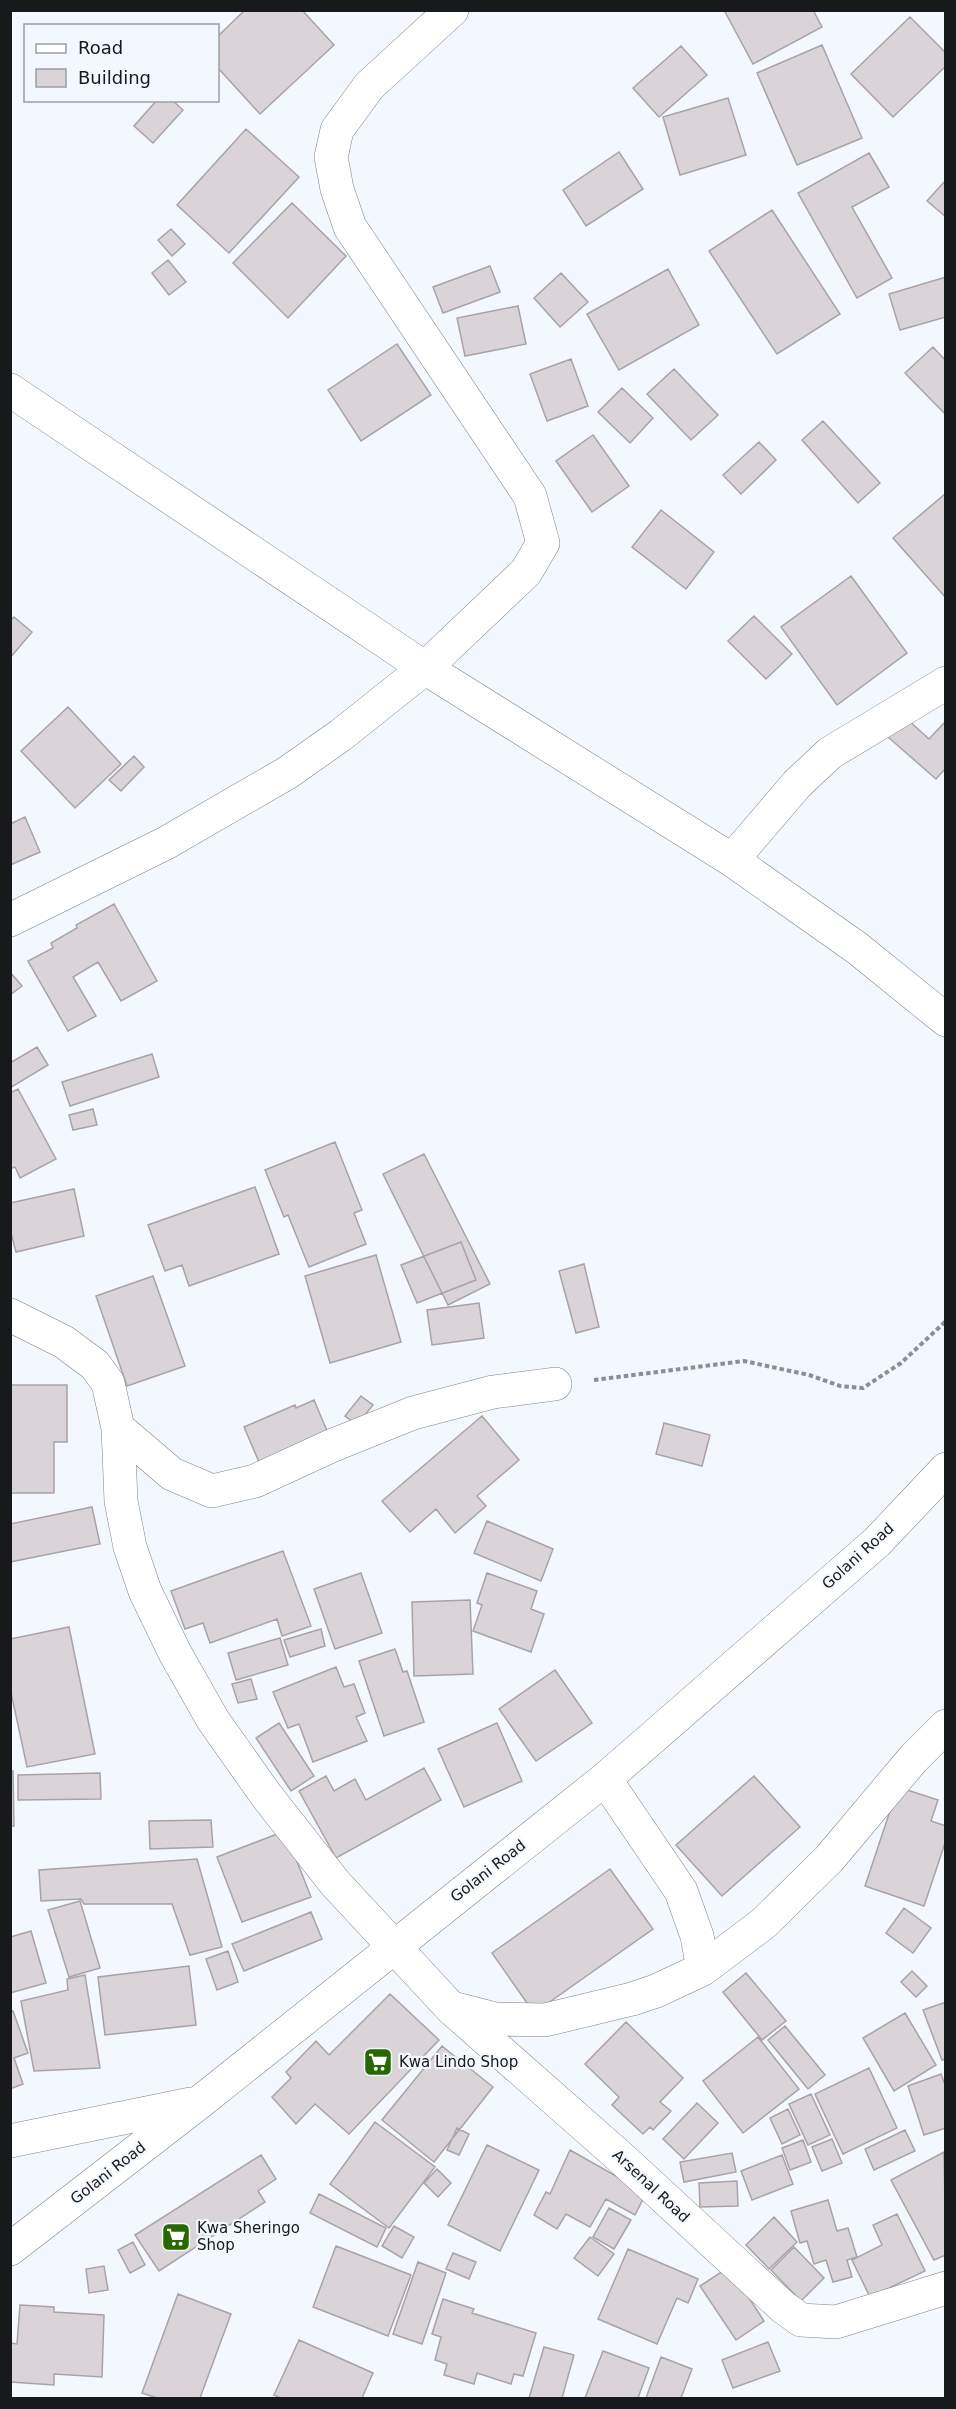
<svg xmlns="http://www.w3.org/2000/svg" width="956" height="2409" viewBox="0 0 956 2409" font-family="'DejaVu Sans',sans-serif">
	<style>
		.building { fill: #dad3d8; stroke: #a9a3a8; stroke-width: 1.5 }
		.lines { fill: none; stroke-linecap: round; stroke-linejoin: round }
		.minor-casing { stroke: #7f8489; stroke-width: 34 }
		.path { stroke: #8a8f93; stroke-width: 4; stroke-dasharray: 4.5 3; stroke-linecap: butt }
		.minor { stroke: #fff; stroke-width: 33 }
		.labels { text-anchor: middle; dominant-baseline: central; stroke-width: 4.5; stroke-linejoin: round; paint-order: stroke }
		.street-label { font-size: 15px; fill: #17191b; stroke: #f2f8fe }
		.poi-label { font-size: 15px; fill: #17191b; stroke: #f2f8fe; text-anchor: start }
	</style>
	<rect width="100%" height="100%" fill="#f2f8fe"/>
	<!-- building -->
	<path class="building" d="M 245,10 L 302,10 L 334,45 L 260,114 L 218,68 L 218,36 Z
		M 724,10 L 813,10 L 822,27 L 753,64 Z
		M 910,17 L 946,53 L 946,66 L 893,117 L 851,74 Z
		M 822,45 L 862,138 L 797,165 L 757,73 Z
		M 681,46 L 707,75 L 659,117 L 633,88 Z
		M 728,98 L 746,155 L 680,175 L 663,117 Z
		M 157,100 L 172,100 L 183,110 L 153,143 L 134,126 Z
		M 246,129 L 299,177 L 229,253 L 177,205 Z
		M 619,152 L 643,189 L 586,226 L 563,190 Z
		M 869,153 L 889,187 L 852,207 L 892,278 L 857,298 L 798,193 Z
		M 946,180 L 946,217 L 927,201 Z
		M 292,203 L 346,256 L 288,318 L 233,263 Z
		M 772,210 L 840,314 L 777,354 L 709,251 Z
		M 171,229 L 185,244 L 172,256 L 158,240 Z
		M 168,260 L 186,282 L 169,295 L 152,273 Z
		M 490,266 L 500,292 L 443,313 L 433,287 Z
		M 668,269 L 699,325 L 619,370 L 587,314 Z
		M 561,273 L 588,302 L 560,327 L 534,298 Z
		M 946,277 L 946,317 L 900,330 L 889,294 Z
		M 518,306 L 526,344 L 465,356 L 457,318 Z
		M 397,344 L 431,395 L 361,441 L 328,390 Z
		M 933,347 L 946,361 L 946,415 L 905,373 Z
		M 571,359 L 588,406 L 547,421 L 530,374 Z
		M 674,369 L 718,415 L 691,440 L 647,394 Z
		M 622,388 L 653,418 L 630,443 L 598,412 Z
		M 823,421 L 880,483 L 858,503 L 802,440 Z
		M 593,435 L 629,486 L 592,512 L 556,461 Z
		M 759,442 L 776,460 L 741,494 L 723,475 Z
		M 945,494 L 946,494 L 946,598 L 893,538 Z
		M 661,510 L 714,552 L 686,589 L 632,547 Z
		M 851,576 L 907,653 L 837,705 L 781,627 Z
		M 754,616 L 792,654 L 766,679 L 728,641 Z
		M 14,617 L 32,632 L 10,658 L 10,621 Z
		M 68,707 L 121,764 L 75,808 L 21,751 Z
		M 906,718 L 929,739 L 946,721 L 946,768 L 936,779 L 888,737 Z
		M 134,756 L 144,767 L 121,791 L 109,780 Z
		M 25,817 L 40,852 L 10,865 L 10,824 Z
		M 114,904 L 157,981 L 121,1001 L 98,962 L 73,977 L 96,1016 L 68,1031 L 28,961 L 53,948 L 51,943 L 77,928 L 76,925 Z
		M 10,972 L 22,986 L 10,995 Z
		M 37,1047 L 48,1065 L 10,1088 L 10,1063 Z
		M 152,1054 L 159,1077 L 70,1106 L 62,1082 Z
		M 18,1089 L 56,1159 L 20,1178 L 15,1167 L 10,1169 L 10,1093 Z
		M 93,1109 L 97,1125 L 73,1130 L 69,1115 Z
		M 335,1142 L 362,1210 L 354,1213 L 366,1244 L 309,1267 L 288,1215 L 284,1217 L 265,1170 Z
		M 424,1154 L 490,1284 L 448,1305 L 383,1174 Z
		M 255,1187 L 279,1254 L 189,1286 L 182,1265 L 165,1271 L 148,1225 Z
		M 74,1189 L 84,1236 L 16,1252 L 10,1229 L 10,1203 Z
		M 461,1242 L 476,1280 L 417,1303 L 401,1265 Z
		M 376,1255 L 401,1342 L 330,1363 L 305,1276 Z
		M 584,1264 L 599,1327 L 576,1333 L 559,1271 Z
		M 153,1276 L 185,1366 L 127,1386 L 96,1296 Z
		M 479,1303 L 484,1338 L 432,1345 L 427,1310 Z
		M 11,1385 L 67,1385 L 67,1442 L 54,1442 L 54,1493 L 10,1493 Z
		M 361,1396 L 373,1405 L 357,1425 L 345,1416 Z
		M 314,1400 L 328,1433 L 259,1462 L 244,1427 L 295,1405 L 296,1408 Z
		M 482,1416 L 519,1460 L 477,1496 L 486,1506 L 455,1533 L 436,1509 L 410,1532 L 382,1501 Z
		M 664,1423 L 710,1435 L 702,1466 L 656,1454 Z
		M 92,1507 L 100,1544 L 10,1562 L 10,1524 Z
		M 487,1521 L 553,1549 L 541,1581 L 474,1553 Z
		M 283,1551 L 311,1626 L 282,1636 L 277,1619 L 210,1643 L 203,1623 L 185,1629 L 171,1591 Z
		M 361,1573 L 382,1633 L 335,1649 L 314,1589 Z
		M 487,1573 L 537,1591 L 531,1609 L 544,1614 L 531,1652 L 473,1631 L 482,1605 L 477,1603 Z
		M 470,1600 L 473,1674 L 414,1676 L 412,1602 Z
		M 69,1627 L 95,1754 L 27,1767 L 10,1688 L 10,1639 Z
		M 321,1629 L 325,1646 L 290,1657 L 284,1640 Z
		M 280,1638 L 288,1665 L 236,1680 L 228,1653 Z
		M 395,1649 L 403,1672 L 407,1671 L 424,1722 L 384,1736 L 359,1661 Z
		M 336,1667 L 344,1687 L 354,1684 L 365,1713 L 356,1717 L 367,1741 L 313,1762 L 299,1724 L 288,1728 L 273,1692 Z
		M 555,1670 L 592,1723 L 536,1761 L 499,1709 Z
		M 251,1679 L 257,1699 L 238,1703 L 232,1684 Z
		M 279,1723 L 314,1776 L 291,1791 L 256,1738 Z
		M 497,1723 L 522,1781 L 464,1807 L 438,1749 Z
		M 424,1768 L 441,1800 L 336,1858 L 299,1791 L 326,1776 L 334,1791 L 355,1779 L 366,1800 Z
		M 10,1771 L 13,1771 L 14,1826 L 10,1826 Z
		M 100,1773 L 101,1799 L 18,1800 L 18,1775 Z
		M 754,1776 L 800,1827 L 722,1896 L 676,1845 Z
		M 898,1787 L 938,1800 L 931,1821 L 946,1826 L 946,1840 L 924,1906 L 865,1886 Z
		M 211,1820 L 213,1847 L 150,1849 L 149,1821 Z
		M 285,1831 L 311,1897 L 242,1922 L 217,1857 Z
		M 197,1859 L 222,1947 L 190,1955 L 172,1904 L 84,1904 L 81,1899 L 41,1901 L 39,1870 Z
		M 610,1869 L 653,1929 L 534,2013 L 492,1953 Z
		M 80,1901 L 100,1968 L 69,1977 L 48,1910 Z
		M 904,1908 L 931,1928 L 913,1953 L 886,1933 Z
		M 311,1912 L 322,1939 L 244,1971 L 232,1944 Z
		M 31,1931 L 46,1983 L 10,1993 L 10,1937 Z
		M 228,1951 L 238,1982 L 217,1990 L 206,1959 Z
		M 189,1966 L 196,2025 L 105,2035 L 98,1977 Z
		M 912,1971 L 927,1986 L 916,1997 L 901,1982 Z
		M 746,1973 L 786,2021 L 762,2040 L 723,1992 Z
		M 85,1975 L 100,2068 L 34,2071 L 21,2001 L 68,1990 L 67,1979 Z
		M 390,1994 L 439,2040 L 349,2134 L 315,2104 L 296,2124 L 272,2097 L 291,2078 L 286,2072 L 316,2041 L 329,2055 Z
		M 946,2002 L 946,2059 L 942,2060 L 923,2010 Z
		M 13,2011 L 28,2053 L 14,2058 L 23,2084 L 10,2089 L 10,2012 Z
		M 905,2013 L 936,2065 L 894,2091 L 863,2038 Z
		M 626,2022 L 683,2078 L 660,2102 L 671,2111 L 653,2130 L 650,2127 L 643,2134 L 612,2105 L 619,2097 L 585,2064 Z
		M 785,2026 L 825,2075 L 808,2089 L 768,2040 Z
		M 758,2037 L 799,2089 L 743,2133 L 703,2081 Z
		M 442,2046 L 493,2087 L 434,2162 L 382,2120 Z
		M 869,2068 L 897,2128 L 843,2154 L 815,2094 Z
		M 941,2074 L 946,2087 L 946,2128 L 924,2135 L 908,2086 Z
		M 811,2094 L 830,2135 L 808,2145 L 789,2104 Z
		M 697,2103 L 718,2123 L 684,2159 L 663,2139 Z
		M 788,2109 L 800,2135 L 782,2144 L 770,2118 Z
		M 375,2122 L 435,2167 L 389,2228 L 330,2184 Z
		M 457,2128 L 469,2134 L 459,2155 L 447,2150 Z
		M 905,2130 L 915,2151 L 874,2170 L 865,2149 Z
		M 832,2139 L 842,2163 L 822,2171 L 812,2147 Z
		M 803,2140 L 811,2162 L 790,2170 L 782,2148 Z
		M 487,2145 L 539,2170 L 500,2251 L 448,2225 Z
		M 570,2150 L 646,2193 L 635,2215 L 606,2199 L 590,2227 L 566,2214 L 557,2229 L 534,2215 L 546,2192 L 550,2194 Z
		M 944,2152 L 946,2255 L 934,2260 L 891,2180 Z
		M 732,2153 L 736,2172 L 684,2182 L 680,2162 Z
		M 261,2155 L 276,2179 L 258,2191 L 265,2202 L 159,2271 L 135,2235 Z
		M 782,2155 L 793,2184 L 752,2200 L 741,2171 Z
		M 437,2169 L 451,2183 L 438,2197 L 424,2183 Z
		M 737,2181 L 738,2206 L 700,2207 L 699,2183 Z
		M 319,2194 L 386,2228 L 377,2247 L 310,2213 Z
		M 828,2200 L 837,2231 L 848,2228 L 857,2257 L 847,2260 L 852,2277 L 833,2282 L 826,2260 L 814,2264 L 807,2241 L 800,2243 L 791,2211 Z
		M 609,2208 L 631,2220 L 614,2249 L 593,2237 Z
		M 897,2214 L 925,2271 L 870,2297 L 852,2260 L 882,2245 L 873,2225 Z
		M 774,2217 L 797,2242 L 769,2269 L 746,2245 Z
		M 394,2226 L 414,2237 L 402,2258 L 382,2246 Z
		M 590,2237 L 614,2254 L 598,2276 L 574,2258 Z
		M 133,2242 L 145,2265 L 130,2273 L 118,2250 Z
		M 336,2246 L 411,2275 L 388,2336 L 313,2307 Z
		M 794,2247 L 824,2278 L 801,2301 L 771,2270 Z
		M 628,2249 L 698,2279 L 688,2303 L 677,2298 L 657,2344 L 598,2319 Z
		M 453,2253 L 476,2262 L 469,2279 L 446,2269 Z
		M 418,2262 L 446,2273 L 422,2344 L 393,2334 Z
		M 104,2266 L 108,2290 L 89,2293 L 86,2269 Z
		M 729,2267 L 764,2321 L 736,2340 L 700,2286 Z
		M 178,2294 L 231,2314 L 200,2398 L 157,2398 L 142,2393 Z
		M 443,2299 L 474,2309 L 472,2313 L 536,2333 L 523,2376 L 514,2374 L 511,2384 L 477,2373 L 474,2384 L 444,2375 L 447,2364 L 435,2360 L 441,2337 L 432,2334 Z
		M 20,2305 L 54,2307 L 54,2312 L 104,2315 L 102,2377 L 54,2374 L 54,2385 L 10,2382 L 11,2343 L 17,2344 Z
		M 299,2340 L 373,2373 L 362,2398 L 281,2398 L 274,2395 Z
		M 768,2342 L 780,2371 L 733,2388 L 722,2360 Z
		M 544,2347 L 574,2355 L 562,2398 L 529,2398 Z
		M 603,2351 L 649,2368 L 638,2398 L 585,2398 Z
		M 661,2357 L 692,2369 L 681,2398 L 646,2398 Z"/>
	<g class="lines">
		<!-- minor casing -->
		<g class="minor-casing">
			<path id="minor" d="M 10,390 L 425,668 L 732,860 L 857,948 L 946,1020
				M 732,860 L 797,784 L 830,753 L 946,683
				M 10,920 L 166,843 L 287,773 L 341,735 L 425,668 L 526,572 L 543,543 L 530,496 L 350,227 L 337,189 L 331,157 L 337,130 L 369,86 L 452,10
				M 10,1315 L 64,1342 L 95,1365 L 108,1383 L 118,1428 L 121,1501 L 130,1547 L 145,1591 L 175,1653 L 213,1720 L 266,1795 L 335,1883 L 451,2008 L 619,2156 L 783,2307 L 801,2320 L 836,2322 L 946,2288
				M 118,1428 L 172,1474 L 212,1491 L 255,1481 L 331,1446 L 413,1413 L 493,1392 L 555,1384
				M 605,1779 L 681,1891 L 697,1936 L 703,1969
				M 456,2009 L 495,2019 L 545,2020 L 632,1999 L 656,1991 L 703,1969 L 764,1923 L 829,1859 L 913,1759 L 946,1726
				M 10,2141 L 191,2104
				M 10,2249 L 200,2102 L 605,1779 L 877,1542 L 946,1469"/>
		</g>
		<!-- path -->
		<path class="path" d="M 594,1380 L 744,1361 L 809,1375 L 840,1386 L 863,1388 L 901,1363 L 946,1321"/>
		<!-- minor -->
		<use href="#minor" class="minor"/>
	</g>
	<!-- icons -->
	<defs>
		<g id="supermarket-square" transform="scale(1.5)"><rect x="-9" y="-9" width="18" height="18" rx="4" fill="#256900" stroke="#f2f8fe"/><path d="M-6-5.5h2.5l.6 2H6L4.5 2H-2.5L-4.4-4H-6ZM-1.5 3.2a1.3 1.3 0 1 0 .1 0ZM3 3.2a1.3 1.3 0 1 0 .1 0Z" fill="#fff"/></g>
	</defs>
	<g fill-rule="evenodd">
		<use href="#supermarket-square" x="378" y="2062"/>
		<use href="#supermarket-square" x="176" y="2237"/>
	</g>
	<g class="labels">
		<!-- street labels -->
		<g class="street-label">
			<text transform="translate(858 1556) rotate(-42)">Golani Road</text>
			<text transform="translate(488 1871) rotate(-38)">Golani Road</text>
			<text transform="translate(108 2173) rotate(-38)">Golani Road</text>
			<text transform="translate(651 2186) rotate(43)">Arsenal Road</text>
		</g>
		<!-- poi labels -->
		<g class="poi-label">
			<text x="399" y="2062">Kwa Lindo Shop</text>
			<text x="197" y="2228">Kwa Sheringo<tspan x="197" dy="17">Shop</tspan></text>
		</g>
	</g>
	<!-- border -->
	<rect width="956" height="2409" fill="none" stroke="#17191b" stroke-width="24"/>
	<!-- legend -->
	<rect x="24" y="24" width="195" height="78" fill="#f2f8fe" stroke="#9a9fa3" stroke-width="1.5"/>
	<rect x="36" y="44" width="30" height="9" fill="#ffffff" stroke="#9a9fa3" stroke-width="1.5"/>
	<text x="78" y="54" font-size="18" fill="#17191b">Road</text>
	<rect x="36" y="69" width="30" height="18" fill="#dad3d8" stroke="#9a9fa3" stroke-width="1.5"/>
	<text x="78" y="84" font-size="18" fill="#17191b">Building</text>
</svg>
